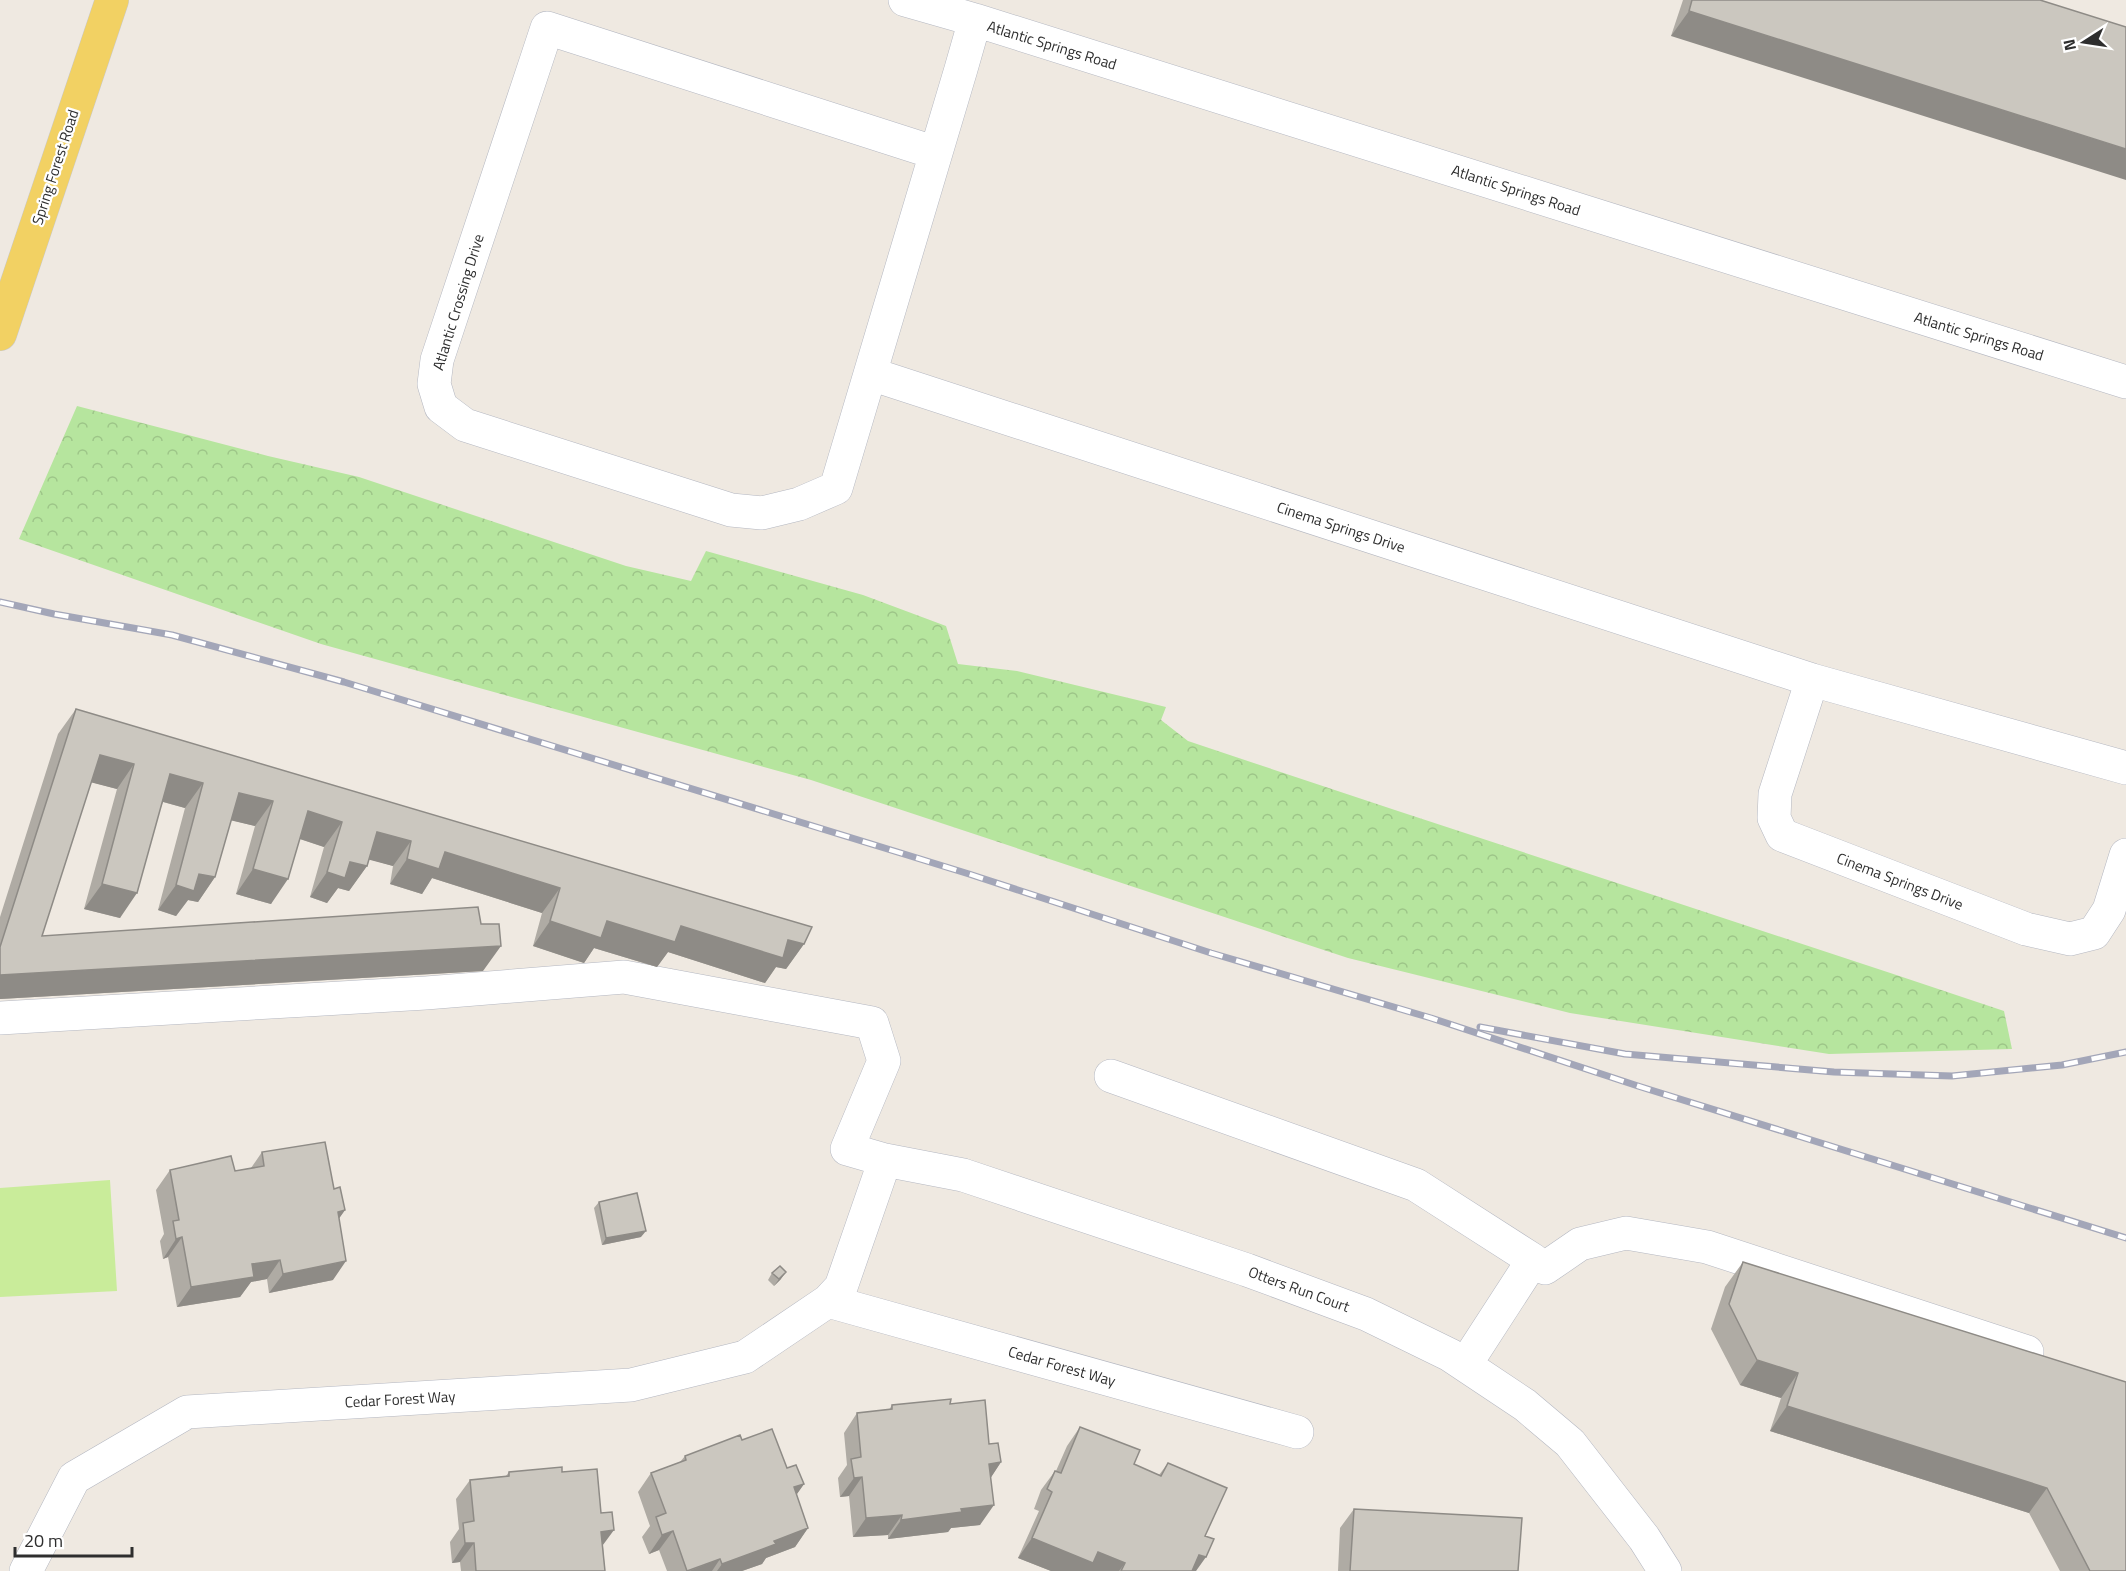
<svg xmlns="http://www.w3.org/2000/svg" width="2126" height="1571" viewBox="0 0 2126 1571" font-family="'Titillium Web',sans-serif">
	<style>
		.forest { fill: url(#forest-crowns) }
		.pitch { fill: #c9ec9a }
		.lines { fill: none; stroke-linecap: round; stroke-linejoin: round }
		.minor-casing { stroke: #b4b7c1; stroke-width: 34 }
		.major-casing { stroke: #c9c9c9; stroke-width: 34 }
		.minor { stroke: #fff; stroke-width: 33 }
		.major { stroke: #f2d163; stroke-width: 33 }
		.rail-casing { stroke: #a3a6b8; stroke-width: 7 }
		.rail { stroke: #fff; stroke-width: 4.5; stroke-dasharray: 14; stroke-linecap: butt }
		.wall { fill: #afaba4 }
		.shaded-wall { fill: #8e8b86 }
		.building { fill: #cbc7bf; stroke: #8e8b86; stroke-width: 1.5 }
		.labels { text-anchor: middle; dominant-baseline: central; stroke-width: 4.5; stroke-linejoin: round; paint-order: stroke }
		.street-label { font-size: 15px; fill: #2e2e2e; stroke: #fff }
	</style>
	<defs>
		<pattern id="forest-crowns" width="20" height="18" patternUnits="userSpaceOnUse" patternTransform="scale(1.5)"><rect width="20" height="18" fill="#b6e59e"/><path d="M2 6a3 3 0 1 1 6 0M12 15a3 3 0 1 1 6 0" fill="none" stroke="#9dc588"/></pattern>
	</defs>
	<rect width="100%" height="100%" fill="#efe9e1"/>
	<!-- forest -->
	<path class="forest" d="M 77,406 L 268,456 L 359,477 L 626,566 L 691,581 L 706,551 L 863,595 L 946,626 L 958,664 L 1017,671 L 1166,707 L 1161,720 L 1188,741 C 1459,832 1732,920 2004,1011 L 2012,1049 L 1829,1054 L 1570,1013 L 1348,958 L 811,780 L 321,644 L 19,539 Z"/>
	<!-- pitch -->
	<path class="pitch" d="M 110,1180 L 117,1291 L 0,1297 L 0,1188 Z"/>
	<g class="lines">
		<!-- minor casing -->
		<g class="minor-casing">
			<path id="minor" d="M 905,0 L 975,20 L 2126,382
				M 936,153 L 547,28 L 437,360 L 434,384 L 441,407 L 465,425 L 731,510 L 762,513 L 799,504 L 836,488 L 961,69 L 975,20
				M 871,374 L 1812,680 L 2126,768
				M 1812,680 L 1775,794 L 1774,818 L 1782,835 L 2026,929 L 2070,939 L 2094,933 L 2109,910 L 2126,855
				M 0,1018 L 426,993 L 624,977 L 872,1023 L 884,1061 L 847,1149 L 885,1160 L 963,1175 L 1247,1270 L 1366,1314 L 1450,1355 L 1525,1405 L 1570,1443 L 1644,1538 L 1665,1571
				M 1111,1076 L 1416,1185 L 1533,1260 L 1465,1365
				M 1545,1268 L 1580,1244 L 1626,1233 L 1707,1247 L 2027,1352
				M 828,1301 L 841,1287 L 885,1160
				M 26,1571 L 74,1478 L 187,1412 L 631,1385 L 745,1357 L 828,1301 L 1297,1432"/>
		</g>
		<!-- major casing -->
		<g class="major-casing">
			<path id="major" d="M 0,334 L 112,0"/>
		</g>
		<!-- minor -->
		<use href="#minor" class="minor"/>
		<!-- major -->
		<use href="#major" class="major"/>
		<!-- rail casing -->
		<g class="rail-casing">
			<path id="rail" d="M 0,602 L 54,614 L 172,635 L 344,682 L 969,874 L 1211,953 L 1431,1018 L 1638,1086 L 2126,1238
				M 1480,1027 L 1625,1054 L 1834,1072 L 1952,1076 L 2062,1065 L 2126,1052"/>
		</g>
		<!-- rail -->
		<use href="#rail" class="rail"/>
	</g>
	<!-- wall -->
	<path class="wall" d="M 1683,0 L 2040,0 L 1671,36 Z
		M 76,709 L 804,944 L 786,969 L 776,967 L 765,983 L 668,952 L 657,967 L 594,948 L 584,963 L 533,946 L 542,913 L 432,878 L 422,894 L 390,884 L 393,866 L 369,859 L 367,866 L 349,891 L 338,888 L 327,903 L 310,897 L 324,847 L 300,839 L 271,904 L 236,894 L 255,826 L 231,820 L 215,877 L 198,902 L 188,900 L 176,916 L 158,910 L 185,808 L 163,802 L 120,918 L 84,909 L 117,789 L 91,782 L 42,936 L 483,971 L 0,999 L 0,917 L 58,734 Z
		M 262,1152 L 334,1189 L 345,1210 L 339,1218 L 333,1280 L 269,1293 L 267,1279 L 251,1282 L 240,1297 L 177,1307 L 168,1257 L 163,1259 L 160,1241 L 164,1234 L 156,1190 L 170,1170 L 235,1171 L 251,1168 Z
		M 599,1202 L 641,1237 L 602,1245 L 594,1208 Z
		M 1743,1262 L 2126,1382 L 2126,1571 L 2060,1571 L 2029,1513 L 1770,1431 L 1781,1398 L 1740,1385 L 1711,1329 L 1725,1287 Z
		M 772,1273 L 781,1279 L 774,1286 L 768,1280 Z
		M 950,1404 L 989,1444 L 1001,1462 L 991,1477 L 980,1525 L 951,1528 L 948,1532 L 888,1539 L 888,1535 L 853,1537 L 849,1496 L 840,1497 L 838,1478 L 847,1465 L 844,1433 L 857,1413 L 889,1410 L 892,1405 Z
		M 1080,1427 L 1134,1464 L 1159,1475 L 1168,1463 L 1205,1536 L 1196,1571 L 1051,1571 L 1018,1558 L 1039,1511 L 1034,1509 L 1041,1490 L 1055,1471 L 1056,1471 L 1067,1446 Z
		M 742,1440 L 787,1468 L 804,1484 L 796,1495 L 808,1528 L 795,1547 L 766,1558 L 762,1564 L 742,1571 L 667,1571 L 659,1550 L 649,1554 L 642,1537 L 650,1526 L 638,1492 L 651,1473 L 680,1462 L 685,1456 Z
		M 509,1472 L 562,1472 L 603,1546 L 605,1571 L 461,1571 L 460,1562 L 452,1563 L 450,1542 L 459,1529 L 456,1499 L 470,1480 L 506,1476 Z
		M 1354,1509 L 1518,1571 L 1338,1571 L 1340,1528 Z"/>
	<!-- shaded-wall -->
	<path class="shaded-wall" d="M 1689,11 L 2126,149 L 2126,180 L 1671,36 Z
		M 100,755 L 134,764 L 117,789 L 82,780 Z
		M 170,774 L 203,783 L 185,808 L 153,799 Z
		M 239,793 L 273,801 L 255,826 L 221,818 Z
		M 308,811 L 342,822 L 324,847 L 291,836 Z
		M 377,832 L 411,841 L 393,866 L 359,857 Z
		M 445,852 L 560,888 L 542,913 L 432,878 L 422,894 L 390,884 L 407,859 Z
		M 350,862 L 367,866 L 349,891 L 338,888 L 327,903 L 310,897 L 327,872 Z
		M 253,869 L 288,879 L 271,904 L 236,894 Z
		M 199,874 L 215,877 L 198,902 L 188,900 L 176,916 L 158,910 L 176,885 Z
		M 102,884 L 137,893 L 120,918 L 84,909 Z
		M 550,921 L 607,921 L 681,926 L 788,940 L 804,944 L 786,969 L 776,967 L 765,983 L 668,952 L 657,967 L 594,948 L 584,963 L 533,946 Z
		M 501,946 L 483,971 L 0,999 L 0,975 Z
		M 345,1210 L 331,1230 L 338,1212 Z
		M 646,1231 L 641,1237 L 602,1245 L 606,1238 Z
		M 182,1237 L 168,1257 L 163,1259 L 176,1239 Z
		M 280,1260 L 267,1279 L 251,1282 L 240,1297 L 177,1307 L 191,1287 L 252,1264 Z
		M 346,1261 L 333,1280 L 269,1293 L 283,1274 Z
		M 786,1272 L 781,1279 L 774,1286 L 779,1279 Z
		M 1757,1360 L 1798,1373 L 1781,1398 L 1740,1385 Z
		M 1787,1406 L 2047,1488 L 2029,1513 L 1770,1431 Z
		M 1001,1462 L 988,1482 L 989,1464 Z
		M 862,1477 L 849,1496 L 840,1497 L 854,1478 Z
		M 804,1484 L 790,1504 L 794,1487 Z
		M 994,1505 L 980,1525 L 951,1528 L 948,1532 L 888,1539 L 901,1520 L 961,1509 Z
		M 902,1515 L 888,1535 L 853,1537 L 866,1518 Z
		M 808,1528 L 795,1547 L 766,1558 L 762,1564 L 742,1571 L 717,1571 L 722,1564 L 774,1541 Z
		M 614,1530 L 600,1549 L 601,1532 Z
		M 673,1531 L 659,1550 L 649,1554 L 662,1535 Z
		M 1032,1538 L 1098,1552 L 1125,1563 L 1119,1571 L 1051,1571 L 1018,1558 Z
		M 465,1543 L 474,1543 L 460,1562 L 452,1563 Z
		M 1199,1555 L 1206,1557 L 1196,1571 L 1188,1571 Z
		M 720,1559 L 712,1571 L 689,1571 Z"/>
	<!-- building -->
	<path class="building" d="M 1692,0 L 2040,0 L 2126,27 L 2126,149 L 1689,11 Z
		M 76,709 L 812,927 L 804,944 L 788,940 L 783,958 L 681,926 L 675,942 L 607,921 L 601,938 L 550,921 L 560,888 L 445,852 L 439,869 L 407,859 L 411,841 L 377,832 L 367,866 L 350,862 L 345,878 L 327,872 L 342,822 L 308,811 L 288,879 L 253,869 L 273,801 L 239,793 L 215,877 L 199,874 L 194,891 L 176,885 L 203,783 L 170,774 L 137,893 L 102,884 L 134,764 L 100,755 L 42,936 L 478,907 L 481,924 L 499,924 L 501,946 L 0,975 L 0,947 Z
		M 325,1142 L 334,1189 L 340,1187 L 345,1210 L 338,1212 L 346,1261 L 283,1274 L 280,1260 L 252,1264 L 254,1277 L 191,1287 L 182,1237 L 176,1239 L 173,1221 L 179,1220 L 170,1170 L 231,1156 L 235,1171 L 264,1166 L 262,1152 Z
		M 637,1193 L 646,1231 L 606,1238 L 599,1202 Z
		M 1743,1262 L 2126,1382 L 2126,1571 L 2090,1571 L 2047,1488 L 1787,1406 L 1798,1373 L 1757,1360 L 1729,1304 Z
		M 780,1266 L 786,1272 L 779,1279 L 772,1273 Z
		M 951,1399 L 950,1404 L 985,1400 L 989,1444 L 998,1443 L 1001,1462 L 989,1464 L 994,1505 L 961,1509 L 962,1512 L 901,1520 L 902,1515 L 866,1518 L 862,1477 L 854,1478 L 851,1459 L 861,1457 L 857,1413 L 892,1409 L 892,1405 Z
		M 1080,1427 L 1140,1450 L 1134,1464 L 1161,1476 L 1168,1463 L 1227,1488 L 1205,1536 L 1214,1539 L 1206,1557 L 1199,1555 L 1192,1571 L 1121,1571 L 1125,1563 L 1098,1552 L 1093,1563 L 1032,1538 L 1052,1492 L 1047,1489 L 1055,1471 L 1061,1473 Z
		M 772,1429 L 787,1468 L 796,1465 L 804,1484 L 794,1487 L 808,1528 L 774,1541 L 776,1544 L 722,1564 L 720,1559 L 687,1571 L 673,1531 L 662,1535 L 656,1517 L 666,1513 L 651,1473 L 686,1460 L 685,1456 L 740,1435 L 742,1440 Z
		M 562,1467 L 562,1472 L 597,1469 L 601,1513 L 612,1512 L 614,1530 L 601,1532 L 605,1571 L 476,1571 L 474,1543 L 465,1543 L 463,1523 L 474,1521 L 470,1480 L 509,1476 L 509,1472 Z
		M 1354,1509 L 1522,1518 L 1518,1571 L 1350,1571 Z"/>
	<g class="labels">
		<!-- street labels -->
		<g class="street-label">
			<text transform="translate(1052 45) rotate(17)">Atlantic Springs Road</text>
			<text transform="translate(55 167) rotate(-72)">Spring Forest Road</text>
			<text transform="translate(1516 190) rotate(18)">Atlantic Springs Road</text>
			<text transform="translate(458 302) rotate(-73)">Atlantic Crossing Drive</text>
			<text transform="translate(1979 336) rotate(17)">Atlantic Springs Road</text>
			<text transform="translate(1341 527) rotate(18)">Cinema Springs Drive</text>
			<text transform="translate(1900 881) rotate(21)">Cinema Springs Drive</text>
			<text transform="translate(1299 1289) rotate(20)">Otters Run Court</text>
			<text transform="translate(1062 1366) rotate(16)">Cedar Forest Way</text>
			<text transform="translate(400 1399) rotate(-3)">Cedar Forest Way</text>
		</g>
	</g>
	<!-- north arrow -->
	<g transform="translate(2084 42) rotate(258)" stroke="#ffffff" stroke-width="4.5" paint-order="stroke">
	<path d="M0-4.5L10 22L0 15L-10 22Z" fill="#2e2e2e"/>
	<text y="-9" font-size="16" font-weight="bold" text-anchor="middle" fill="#2e2e2e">N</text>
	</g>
	<!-- scale -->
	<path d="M15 1547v9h117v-9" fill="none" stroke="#2e2e2e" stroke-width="3"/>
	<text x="24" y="1547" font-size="18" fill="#2e2e2e" stroke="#ffffff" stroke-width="4.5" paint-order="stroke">20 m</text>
</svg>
